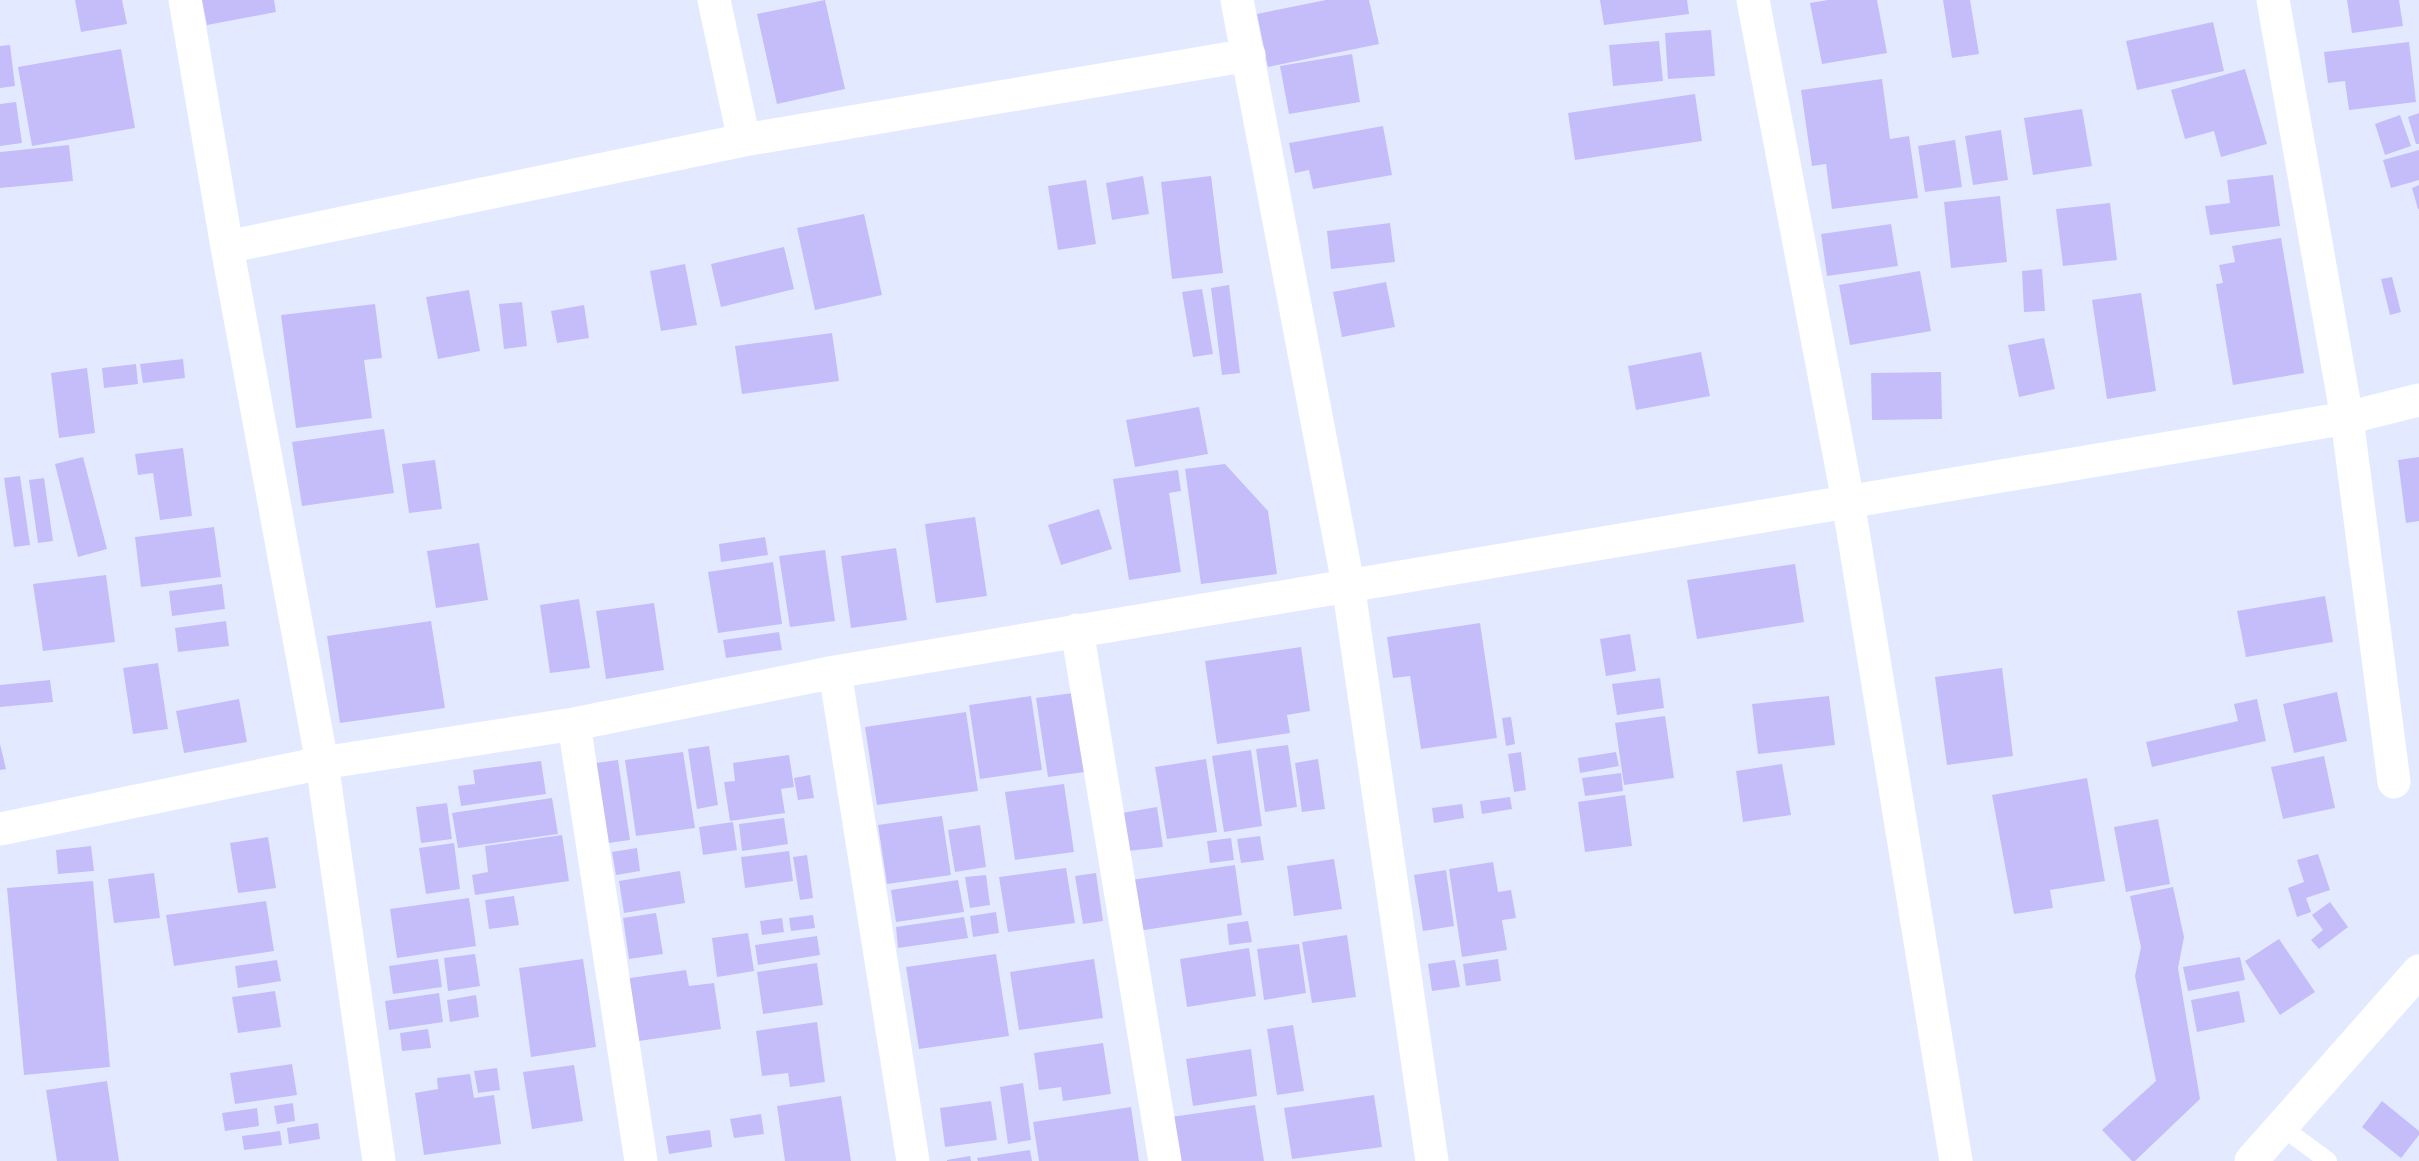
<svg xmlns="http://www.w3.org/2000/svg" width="2419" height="1161" viewBox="0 0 2419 1161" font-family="'DM Sans',sans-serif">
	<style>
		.building { fill: #c5bcfa }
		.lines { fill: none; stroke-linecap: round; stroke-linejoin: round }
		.service { stroke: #fff; stroke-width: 18 }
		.minor { stroke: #fff; stroke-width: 33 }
	</style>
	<rect width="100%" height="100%" fill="#e3eaff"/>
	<!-- building -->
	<path class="building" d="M 75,0 L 122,0 L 127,24 L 81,32 Z
		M 202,0 L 274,0 L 276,12 L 207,25 Z
		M 825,0 L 845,89 L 777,104 L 757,14 Z
		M 1326,0 L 1369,0 L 1379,44 L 1268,67 L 1257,14 Z
		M 1600,0 L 1687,0 L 1689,14 L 1604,25 Z
		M 1828,0 L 1877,0 L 1887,53 L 1822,64 L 1810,3 Z
		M 1943,0 L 1970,0 L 1979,54 L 1952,58 Z
		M 2347,0 L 2399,0 L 2403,26 L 2352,33 Z
		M 2213,22 L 2224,71 L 2137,90 L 2126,41 Z
		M 1711,30 L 1715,76 L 1668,79 L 1665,33 Z
		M 1659,41 L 1663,81 L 1613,86 L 1609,45 Z
		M 2409,42 L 2416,102 L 2349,110 L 2345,81 L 2328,83 L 2324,52 Z
		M 10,45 L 15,86 L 0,88 L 0,46 Z
		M 121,49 L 135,128 L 32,146 L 18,67 Z
		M 1352,54 L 1360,102 L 1289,114 L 1280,66 Z
		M 2245,69 L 2267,144 L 2221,157 L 2214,131 L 2185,139 L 2171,90 Z
		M 1882,79 L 1890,139 L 1909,136 L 1918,198 L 1832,209 L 1826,164 L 1812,166 L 1801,90 Z
		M 1695,94 L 1702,141 L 1575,160 L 1568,113 Z
		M 16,102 L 22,143 L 0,146 L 0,104 Z
		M 2082,109 L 2092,166 L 2033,175 L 2024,118 Z
		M 2419,113 L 2419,144 L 2416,144 L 2408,117 Z
		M 2400,115 L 2411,146 L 2385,155 L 2375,124 Z
		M 1383,126 L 1392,175 L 1313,189 L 1309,170 L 1295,173 L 1289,143 Z
		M 2001,130 L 2008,180 L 1973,185 L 1965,136 Z
		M 1955,140 L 1962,187 L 1925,192 L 1918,146 Z
		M 69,145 L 73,181 L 0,188 L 0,152 Z
		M 2419,150 L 2419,180 L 2391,188 L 2383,160 Z
		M 2273,175 L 2280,226 L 2210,235 L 2205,206 L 2230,203 L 2227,180 Z
		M 1143,176 L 1149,214 L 1112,220 L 1106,183 Z
		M 1211,176 L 1223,273 L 1172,279 L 1161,182 Z
		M 1086,180 L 1096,244 L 1058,250 L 1048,186 Z
		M 2419,185 L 2419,209 L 2418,209 L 2412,188 Z
		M 2000,196 L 2007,262 L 1951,268 L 1944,202 Z
		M 2110,203 L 2117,260 L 2063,266 L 2056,209 Z
		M 864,214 L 882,295 L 815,310 L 797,228 Z
		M 1390,223 L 1395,262 L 1331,269 L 1327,231 Z
		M 1891,224 L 1898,266 L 1827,276 L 1821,234 Z
		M 2281,238 L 2304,373 L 2233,385 L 2216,284 L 2223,283 L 2219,265 L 2235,262 L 2232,246 Z
		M 784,247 L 794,289 L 721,307 L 711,264 Z
		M 685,264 L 697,325 L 661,331 L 650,271 Z
		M 2042,269 L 2045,311 L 2024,312 L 2022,271 Z
		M 1920,271 L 1931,331 L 1850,345 L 1839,285 Z
		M 2392,277 L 2401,312 L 2390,315 L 2381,279 Z
		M 1386,282 L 1395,327 L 1342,337 L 1333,292 Z
		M 1229,285 L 1240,373 L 1222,375 L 1211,288 Z
		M 1202,289 L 1213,354 L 1193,357 L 1182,292 Z
		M 469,290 L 480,351 L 438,359 L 426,297 Z
		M 2141,293 L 2156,391 L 2107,399 L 2092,300 Z
		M 522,302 L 527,346 L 504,349 L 499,304 Z
		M 375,304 L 382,358 L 364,360 L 372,418 L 296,428 L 281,315 Z
		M 584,305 L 589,338 L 557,343 L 551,311 Z
		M 832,333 L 839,381 L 742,394 L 735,346 Z
		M 2044,338 L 2055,389 L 2019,397 L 2008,345 Z
		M 1701,352 L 1710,396 L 1636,410 L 1628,366 Z
		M 183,359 L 185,378 L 143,383 L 140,364 Z
		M 136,364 L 138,384 L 104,388 L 102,368 Z
		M 87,368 L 95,433 L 59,438 L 51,373 Z
		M 1941,372 L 1942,419 L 1872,420 L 1871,373 Z
		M 1199,407 L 1208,454 L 1135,467 L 1126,420 Z
		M 384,429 L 394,493 L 302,506 L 292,442 Z
		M 183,448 L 192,516 L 160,520 L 153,473 L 138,475 L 135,454 Z
		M 83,457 L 107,549 L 78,557 L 55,464 Z
		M 2419,457 L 2419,521 L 2406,523 L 2398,460 Z
		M 435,460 L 442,509 L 409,513 L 402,464 Z
		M 1225,464 L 1268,511 L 1277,574 L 1201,584 L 1185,469 Z
		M 1178,470 L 1181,491 L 1169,493 L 1181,572 L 1129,580 L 1113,479 Z
		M 20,476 L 30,545 L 14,547 L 4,478 Z
		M 44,478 L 53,541 L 38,543 L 29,480 Z
		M 1099,509 L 1112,549 L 1061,565 L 1048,525 Z
		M 975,517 L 987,596 L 936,603 L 925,524 Z
		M 214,527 L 221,577 L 141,587 L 135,537 Z
		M 765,537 L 768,555 L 721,562 L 719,544 Z
		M 479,543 L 488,600 L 436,608 L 427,551 Z
		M 896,548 L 907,620 L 851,628 L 841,556 Z
		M 825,550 L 835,621 L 790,627 L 779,556 Z
		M 773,562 L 782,624 L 718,633 L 708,572 Z
		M 1795,564 L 1804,622 L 1697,639 L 1687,580 Z
		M 106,575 L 115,642 L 43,651 L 33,584 Z
		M 222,584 L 225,609 L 172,616 L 169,591 Z
		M 2325,596 L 2333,642 L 2246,657 L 2237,611 Z
		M 579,599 L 590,668 L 550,673 L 540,605 Z
		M 654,603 L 664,670 L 606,679 L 596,611 Z
		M 226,621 L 229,646 L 178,652 L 175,628 Z
		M 431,621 L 445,708 L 340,723 L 327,636 Z
		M 1480,623 L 1497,738 L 1421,749 L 1410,676 L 1393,678 L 1387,637 Z
		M 779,632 L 782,650 L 726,658 L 723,640 Z
		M 1630,634 L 1636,671 L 1606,676 L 1600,639 Z
		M 1301,647 L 1310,711 L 1287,715 L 1290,733 L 1217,744 L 1205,661 Z
		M 158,663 L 168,729 L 133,734 L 123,668 Z
		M 2002,668 L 2013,756 L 1947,765 L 1935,677 Z
		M 1660,678 L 1664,708 L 1617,715 L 1612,684 Z
		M 50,680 L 53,702 L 0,707 L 0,685 Z
		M 2337,692 L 2347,741 L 2294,753 L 2283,704 Z
		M 1073,693 L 1085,772 L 1048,777 L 1036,698 Z
		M 1031,696 L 1042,770 L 980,779 L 969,705 Z
		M 1829,696 L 1835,745 L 1758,754 L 1752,704 Z
		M 239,699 L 247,742 L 184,753 L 176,711 Z
		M 2257,699 L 2266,741 L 2152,767 L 2146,742 L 2238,721 L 2234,704 Z
		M 966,712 L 978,791 L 877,805 L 865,727 Z
		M 1665,716 L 1674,778 L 1624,785 L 1615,723 Z
		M 1511,717 L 1515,744 L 1506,746 L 1502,718 Z
		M 0,744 L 6,769 L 0,770 Z
		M 1288,745 L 1297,807 L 1265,812 L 1256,749 Z
		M 709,746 L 718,805 L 697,809 L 688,749 Z
		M 1251,750 L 1262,826 L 1224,832 L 1212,756 Z
		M 683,752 L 695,828 L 636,836 L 625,760 Z
		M 1521,752 L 1526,790 L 1514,792 L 1508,754 Z
		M 1616,752 L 1619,766 L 1580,773 L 1578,758 Z
		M 789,755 L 794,787 L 781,789 L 785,813 L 730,821 L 724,782 L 735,781 L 733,763 Z
		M 2324,756 L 2335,808 L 2283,819 L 2271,767 Z
		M 1206,759 L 1217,832 L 1167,839 L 1155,767 Z
		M 1318,759 L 1325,809 L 1302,812 L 1295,763 Z
		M 618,760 L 630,840 L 601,844 L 589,764 Z
		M 541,761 L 546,794 L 461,806 L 458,786 L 475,784 L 473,770 Z
		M 1782,764 L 1791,815 L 1743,822 L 1736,771 Z
		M 1621,773 L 1623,791 L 1585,796 L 1582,778 Z
		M 810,775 L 814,798 L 798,800 L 794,778 Z
		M 2087,778 L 2105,881 L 2050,890 L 2053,908 L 2014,914 L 1992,795 Z
		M 1064,784 L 1074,852 L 1015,860 L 1005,792 Z
		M 1625,795 L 1632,846 L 1585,852 L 1578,802 Z
		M 1510,797 L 1512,809 L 1482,814 L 1480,801 Z
		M 552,798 L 558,834 L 458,848 L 452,813 Z
		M 447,803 L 452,839 L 421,843 L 416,807 Z
		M 1462,804 L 1464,818 L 1434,823 L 1432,808 Z
		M 1157,807 L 1163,847 L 1128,851 L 1122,813 Z
		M 942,816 L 951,875 L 887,884 L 878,825 Z
		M 784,818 L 788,844 L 742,851 L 739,824 Z
		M 2158,819 L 2170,884 L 2126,892 L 2114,827 Z
		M 733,822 L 737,850 L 703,855 L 699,827 Z
		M 980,825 L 986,867 L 955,872 L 948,830 Z
		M 562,835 L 569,881 L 475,895 L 472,875 L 488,872 L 485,846 Z
		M 1260,836 L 1264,860 L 1241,863 L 1237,839 Z
		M 268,837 L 276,888 L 238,893 L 230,843 Z
		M 1231,838 L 1234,860 L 1210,863 L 1207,841 Z
		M 454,843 L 460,889 L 426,894 L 419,848 Z
		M 91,846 L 94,871 L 58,874 L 56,850 Z
		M 637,848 L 640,871 L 616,875 L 612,852 Z
		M 789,851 L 793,881 L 745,888 L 741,857 Z
		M 2318,854 L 2330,890 L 2306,898 L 2311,912 L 2297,917 L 2288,888 L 2304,882 L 2297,860 Z
		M 807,855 L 813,898 L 800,900 L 793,857 Z
		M 1334,859 L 1342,909 L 1294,916 L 1287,866 Z
		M 1493,862 L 1498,892 L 1511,890 L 1516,918 L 1502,920 L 1507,950 L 1462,957 L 1449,869 Z
		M 1235,865 L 1242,915 L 1138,931 L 1131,880 Z
		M 1066,868 L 1075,923 L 1008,932 L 999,877 Z
		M 1446,870 L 1454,926 L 1423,931 L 1414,875 Z
		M 680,871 L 685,903 L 624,913 L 619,881 Z
		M 154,873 L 160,918 L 114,923 L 108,879 Z
		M 1096,873 L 1103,921 L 1083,924 L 1075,876 Z
		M 986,875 L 990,905 L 970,908 L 965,877 Z
		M 958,880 L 964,912 L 896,922 L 891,890 Z
		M 93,881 L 110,1067 L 24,1075 L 7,888 Z
		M 2173,887 L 2184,937 L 2178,968 L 2200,1099 L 2135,1161 L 2132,1161 L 2102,1130 L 2156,1081 L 2135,976 L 2141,947 L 2130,896 Z
		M 514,896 L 519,925 L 489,929 L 485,900 Z
		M 469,898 L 476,946 L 397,958 L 390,909 Z
		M 266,901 L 274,951 L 174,966 L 166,915 Z
		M 2330,902 L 2348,927 L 2319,949 L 2311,940 L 2323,930 L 2312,915 Z
		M 996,912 L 999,933 L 973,937 L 970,916 Z
		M 656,913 L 663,954 L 629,959 L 623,918 Z
		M 813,915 L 815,928 L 791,931 L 789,918 Z
		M 964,917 L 968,938 L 898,948 L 896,927 Z
		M 782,918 L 784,932 L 762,935 L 760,921 Z
		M 1248,921 L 1252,942 L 1229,945 L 1227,924 Z
		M 748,933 L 754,971 L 717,977 L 712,938 Z
		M 1347,935 L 1356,997 L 1312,1003 L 1302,942 Z
		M 817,936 L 820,955 L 758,965 L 755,945 Z
		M 2279,939 L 2315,992 L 2280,1015 L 2245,961 Z
		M 1299,944 L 1306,993 L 1264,1000 L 1257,949 Z
		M 1249,948 L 1256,996 L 1187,1007 L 1180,959 Z
		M 475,954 L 480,986 L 448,991 L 444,958 Z
		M 996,954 L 1009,1036 L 919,1049 L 906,967 Z
		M 2240,957 L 2245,980 L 2188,991 L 2183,967 Z
		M 438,959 L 442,987 L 393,994 L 389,966 Z
		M 583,959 L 596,1047 L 531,1057 L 519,968 Z
		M 1094,959 L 1103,1018 L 1019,1030 L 1010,972 Z
		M 1498,959 L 1501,981 L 1466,986 L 1463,964 Z
		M 277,960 L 281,981 L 238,988 L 235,966 Z
		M 1455,960 L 1460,987 L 1432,991 L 1428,964 Z
		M 817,963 L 823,1005 L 763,1014 L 757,972 Z
		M 686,970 L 689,986 L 714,983 L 721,1029 L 632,1042 L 623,979 Z
		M 275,991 L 281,1027 L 238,1033 L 232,997 Z
		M 2239,991 L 2245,1022 L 2197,1032 L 2191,1000 Z
		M 439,993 L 443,1022 L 389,1030 L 385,1001 Z
		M 476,995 L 479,1017 L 450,1022 L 447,1000 Z
		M 817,1022 L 825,1082 L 790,1087 L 788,1073 L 762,1076 L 756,1031 Z
		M 1293,1025 L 1304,1091 L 1277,1095 L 1267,1029 Z
		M 428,1029 L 431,1048 L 402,1051 L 400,1033 Z
		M 1103,1043 L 1111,1094 L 1063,1101 L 1061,1087 L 1039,1090 L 1034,1053 Z
		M 1251,1049 L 1257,1096 L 1193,1106 L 1186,1059 Z
		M 292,1064 L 297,1095 L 235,1104 L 230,1073 Z
		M 574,1065 L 583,1121 L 532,1129 L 523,1072 Z
		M 497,1068 L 500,1090 L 478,1093 L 474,1071 Z
		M 470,1074 L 474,1098 L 494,1095 L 501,1144 L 424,1155 L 415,1093 L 438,1089 L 437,1078 Z
		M 107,1081 L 119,1161 L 57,1161 L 46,1090 Z
		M 1023,1083 L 1031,1140 L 1008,1144 L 1000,1087 Z
		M 1374,1095 L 1382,1147 L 1292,1159 L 1284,1108 Z
		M 841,1096 L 851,1161 L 785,1161 L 777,1106 Z
		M 991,1101 L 997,1140 L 945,1147 L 940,1108 Z
		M 2382,1101 L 2419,1131 L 2419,1135 L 2401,1158 L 2362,1127 Z
		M 293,1103 L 295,1121 L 277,1124 L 274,1106 Z
		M 1255,1105 L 1264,1161 L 1177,1161 L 1171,1117 Z
		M 1131,1107 L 1139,1161 L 1039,1161 L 1033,1122 Z
		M 257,1108 L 259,1126 L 225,1131 L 222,1113 Z
		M 761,1114 L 764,1134 L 734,1138 L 730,1119 Z
		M 318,1123 L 320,1139 L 289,1144 L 287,1128 Z
		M 710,1130 L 712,1147 L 669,1154 L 666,1136 Z
		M 280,1131 L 282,1145 L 244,1150 L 242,1136 Z
		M 1030,1150 L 1032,1161 L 978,1161 L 977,1158 Z
		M 970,1156 L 971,1161 L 947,1161 L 947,1160 Z"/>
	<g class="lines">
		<!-- service -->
		<path class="service" d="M 2282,1127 L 2328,1161"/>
		<!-- minor -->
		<path class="minor" d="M 185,0 L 227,247 L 322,763 L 379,1161
			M 714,0 L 744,140
			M 1237,0 L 1348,584 L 1432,1161
			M 1753,0 L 1848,501 L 1956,1161
			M 2273,0 L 2347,418 L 2394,782
			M 227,247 L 744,140 L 1249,55
			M 1077,630 L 1165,1161
			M 835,672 L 913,1161
			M 574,724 L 641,1161
			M 0,829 L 322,763 L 574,724 L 835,672 L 2347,418 L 2419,400
			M 2251,1161 L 2419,971"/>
	</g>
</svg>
